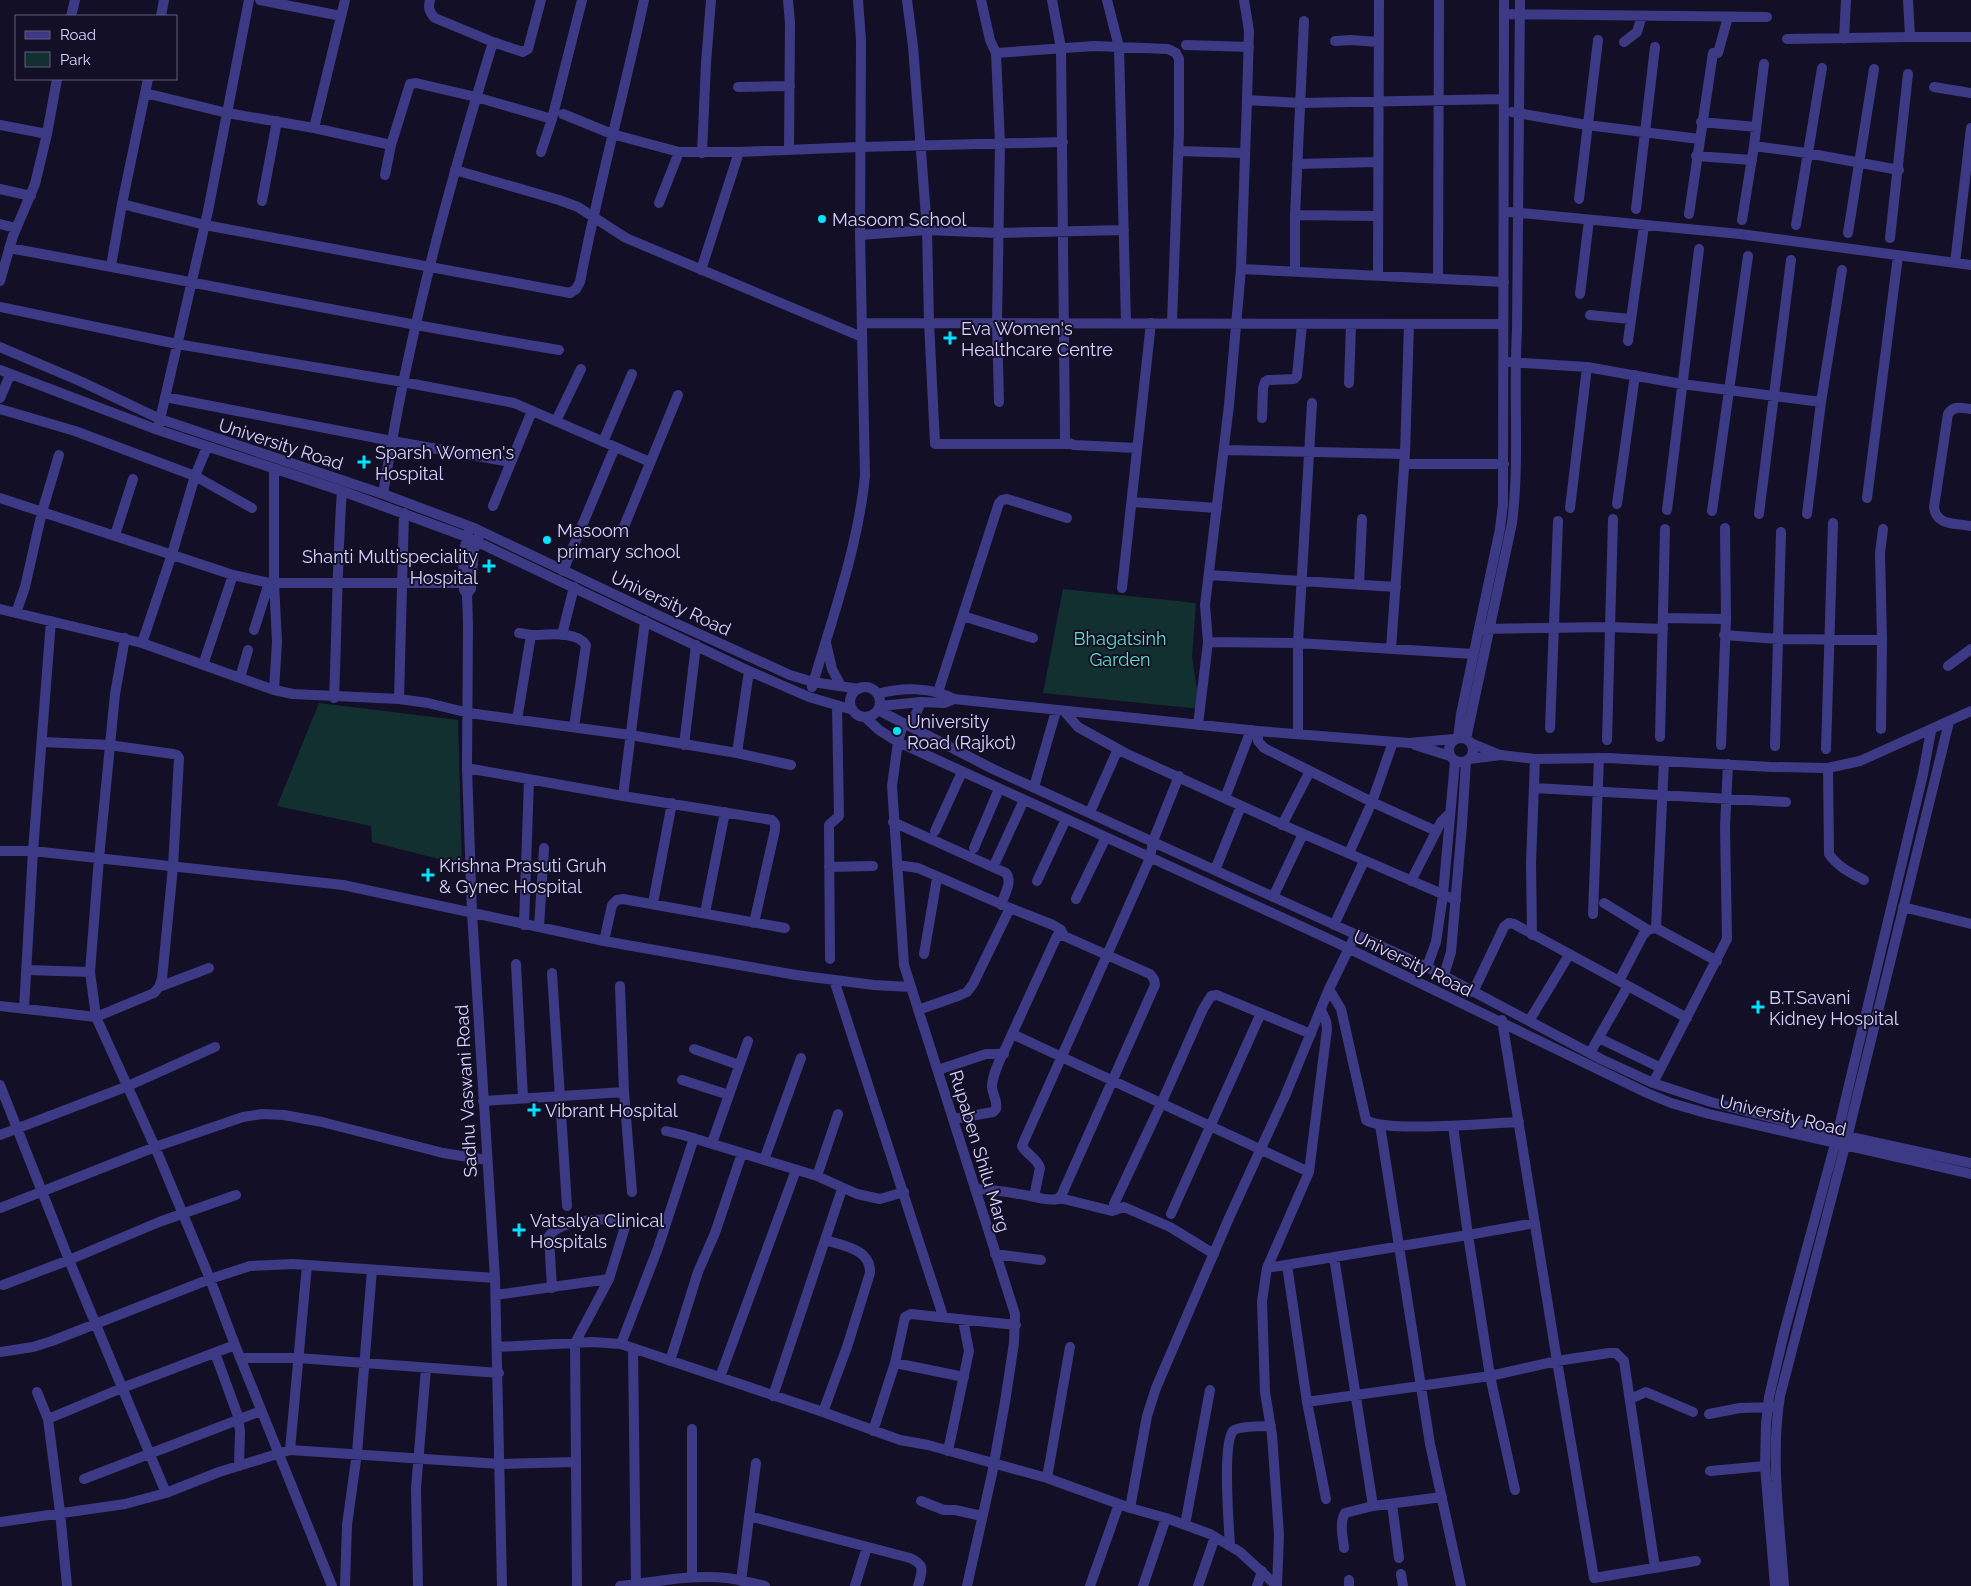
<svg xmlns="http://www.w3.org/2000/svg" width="1971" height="1586" viewBox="0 0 1971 1586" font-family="Raleway,sans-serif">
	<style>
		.green { fill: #12302f }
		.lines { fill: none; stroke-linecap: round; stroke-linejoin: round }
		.minor { stroke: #3d3a85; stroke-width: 10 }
		.poi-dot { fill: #00e5ff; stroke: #130f26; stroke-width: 2 }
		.labels { text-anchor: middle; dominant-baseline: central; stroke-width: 4; stroke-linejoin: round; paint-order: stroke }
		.poi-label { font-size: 18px; fill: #d9d4ff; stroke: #130f26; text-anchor: start }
		.street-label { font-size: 18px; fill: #d9d4ff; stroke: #130f26 }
		.park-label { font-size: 18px; fill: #5fe0c0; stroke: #130f26 }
	</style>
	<rect width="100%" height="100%" fill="#130f26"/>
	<!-- green -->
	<path class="green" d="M 1063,589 L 1196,603 L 1192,657 L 1200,709 L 1043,693 Z
		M 319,703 L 458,720 L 462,865 L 372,842 L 371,826 L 277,806 Z"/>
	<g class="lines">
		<!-- minor -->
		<path class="minor" d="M 260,0 L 341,16
			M 430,0 C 428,8 429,12 435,18 L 493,42
			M 788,0 L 790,23 L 789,150
			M 907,0 L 913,46 L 927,230 L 929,322 L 935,444 L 1069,444
			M 981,0 L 990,40 L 996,53 L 1000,144 L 997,323 L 999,402
			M 1052,0 L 1061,48 L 1065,438 L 1066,442 L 1074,445 L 1137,448
			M 1107,0 L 1119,47 L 1126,323
			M 1244,0 L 1249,31 L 1247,100 L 1300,103 L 1504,99
			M 1504,14 L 1767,17
			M 71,16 L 75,0
			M 161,16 L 164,0
			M 1910,37 L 1971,37
			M 1787,39 L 1910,37 L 1908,0
			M 1844,39 L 1846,0
			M 1335,41 L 1351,40 L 1378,42
			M 1624,42 L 1637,32 L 1642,16
			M 1186,45 L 1249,47
			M 996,53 L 1094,46 L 1168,49 L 1176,53 L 1179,59 L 1179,132 L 1172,323
			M 1718,53 L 1728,17
			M 738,87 L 790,86
			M 1934,87 L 1971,93
			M 145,93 L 227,113 L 314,128 L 391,145
			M 1247,100 L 1241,269 L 1229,405 L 1205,605 L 1208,642 L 1298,643 L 1473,654
			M 1512,112 L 1587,125 L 1699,139
			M 563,114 L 612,134 L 679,152 L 739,152 L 860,147 L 1063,142
			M 1701,122 L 1756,127
			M 0,125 L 47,134
			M 314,128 L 345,0
			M 1754,146 L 1764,64
			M 1178,151 L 1244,153
			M 541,152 L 552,119 L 582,0
			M 702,153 L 706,63 L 711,0
			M 1696,156 L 1752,160
			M 1297,164 L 1377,162
			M 455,170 L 559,200 L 578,207 L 626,238 L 862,337
			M 385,175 L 391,145 L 410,84 L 416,83 L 476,97 L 552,119
			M 0,189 L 31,196
			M 1579,199 L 1598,40
			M 262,201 L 277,121
			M 659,203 L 679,152
			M 122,204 L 148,79
			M 1636,209 L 1655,47
			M 1510,212 L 1740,234 L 1971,265
			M 1689,214 L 1713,53
			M 1295,215 L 1378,216
			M 1742,220 L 1754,146 L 1807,153 L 1899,170
			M 0,224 L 16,228
			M 1796,225 L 1822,68
			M 1848,233 L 1874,69
			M 860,235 L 927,230 L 998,233 L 1124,230
			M 1890,238 L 1908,74
			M 9,248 C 192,281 375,320 559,350
			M 1955,263 L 1971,128
			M 111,266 L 122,204 L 205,225 L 570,293 L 576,289 L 580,282 C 598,187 624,94 644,0
			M 1241,269 L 1504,282
			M 701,270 L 739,152
			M 1295,272 L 1295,215 L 1304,21
			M 1378,276 L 1379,0
			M 1438,279 L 1439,0
			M 0,281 L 13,236 L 35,184 L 47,134 L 57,79
			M 1580,294 L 1589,220
			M 0,307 L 177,344 L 403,382 L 514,403 L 650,462
			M 1590,315 L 1630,319
			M 862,323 L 1503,324
			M 1628,341 L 1644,226
			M 0,347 L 82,382 L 160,419 L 383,494 L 474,528 L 664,618 L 790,675 L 813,682 L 859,689
			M 1510,362 L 1587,367 L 1682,384 L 1821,402
			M 0,370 L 158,430 L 342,491 L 467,537 L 749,671 L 809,697 L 853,710
			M 1349,383 L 1351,324
			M 165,397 L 392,441 C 416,306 453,173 493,42 L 523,52 L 528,49 L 541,0
			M 0,398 L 10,375
			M 0,409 L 75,431 L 195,476 L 252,508
			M 1971,409 C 1961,408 1954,405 1948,414 L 1934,507 C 1936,526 1956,523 1971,526
			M 1262,418 L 1263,388 L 1265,382 L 1268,380 L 1294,379 L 1297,376 L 1302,324
			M 556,421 L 581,369
			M 159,424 L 208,211 L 249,0
			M 603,442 L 632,374
			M 1224,450 L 1405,454
			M 1404,464 L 1504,464
			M 274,469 L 274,583 L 277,642 L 274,690
			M 383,494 L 392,441 L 511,462
			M 0,498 L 233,575 L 269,583 L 464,583
			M 1867,498 L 1898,256
			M 1132,502 L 1217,508
			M 1617,504 L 1635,375
			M 493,506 L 532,411
			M 1570,508 L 1587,367
			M 1667,510 L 1699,249
			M 1712,511 L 1748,256
			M 1759,514 L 1791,260
			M 1807,514 L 1821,402 L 1842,270
			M 470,527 L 463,554 L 464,583 L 464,590 L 467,594 L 468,625 L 467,768 L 472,913 L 495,1278 L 502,1586
			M 623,529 L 678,395
			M 115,535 L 133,479
			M 563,571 L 615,447
			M 1209,575 L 1396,587
			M 1359,585 L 1362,519
			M 1122,588 L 1151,323
			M 467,594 L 471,589 L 474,550 L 479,535
			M 0,609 L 142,643 L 274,690 L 293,694 L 399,699 L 428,703 L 469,713 L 630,735 L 737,753 L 791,765
			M 16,613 L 25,587 L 42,512 L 59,455
			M 963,616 L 1033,638
			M 1664,618 L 1726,619
			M 1484,629 L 1609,627 L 1663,629
			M 254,630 L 269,583
			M 531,635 C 547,635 576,630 586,645 L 574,727
			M 562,635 L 574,587
			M 1724,635 L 1778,639 L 1882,640
			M 125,638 L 115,694 L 99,858 L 90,972 L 96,1017 L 155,1147 L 210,1279 L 235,1345 L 332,1586
			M 142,643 L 172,554 L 195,476 L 207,447
			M 826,643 L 832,669 L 841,686
			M 1391,649 L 1405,454 L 1409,324
			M 203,665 L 233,575
			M 1948,666 L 1971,649
			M 240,678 L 248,650
			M 812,687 C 832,619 858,547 865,476 L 860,235 L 861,40 L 858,0
			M850 702a15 15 0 1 1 30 0a15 15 0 1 1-30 0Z
			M 938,692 L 999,503 L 1002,500 L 1007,499 L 1067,518
			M 878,694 C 901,687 932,687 954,699 L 1258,731 L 1409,743 L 1454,739
			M 334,698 C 337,629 337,560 342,491
			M 399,699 L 404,513
			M 880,706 L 921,702 L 945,703 L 954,699
			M 878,710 L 993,769 L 1427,967 L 1601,1059 L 1653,1083 L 1711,1102 L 1837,1134 L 1971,1163
			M 1065,712 L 1078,727 L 1125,753 L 1290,828 L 1456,900
			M 865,717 L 879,730 L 898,742 L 1331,940 L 1647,1093 L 1671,1103 L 1709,1114 L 1971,1174
			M 517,720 L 531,635 L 519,633
			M 903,724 L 898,742 L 892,786 L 904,965 L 1015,1314 L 1014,1343 L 1005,1402 L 992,1474 L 967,1586
			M 1198,725 L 1208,642
			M 1550,728 L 1558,521
			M 1881,729 L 1882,640 L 1880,553 L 1883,529
			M 1258,731 L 1258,741 L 1264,748 L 1310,771
			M 919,732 L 915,716 L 921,702
			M 1298,734 L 1298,643 L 1312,403
			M 1660,737 L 1665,529
			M1449 750a12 12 0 1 1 24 0a12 12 0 1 1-24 0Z
			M 1458,738 L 1461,714 L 1500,529 L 1503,504 L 1504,0
			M 1466,739 L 1512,523 C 1520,459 1513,395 1517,331 L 1520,0
			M 1607,740 L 1613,519
			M 1471,743 L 1500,755
			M 684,745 L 696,645
			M 1415,745 L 1450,756
			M 1721,745 L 1726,619 L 1725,528
			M 1775,746 L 1781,532
			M 1826,749 L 1833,523
			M 737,753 L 749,671
			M 1469,759 L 1501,755 L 1535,759 L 1608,758 L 1771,767 L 1828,768 L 1860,761 L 1971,711
			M 1664,761 L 1656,928 L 1717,961
			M 467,768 L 623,796 L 772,820 L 775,824 L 775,830 L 754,923
			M 1828,768 L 1829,854 C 1838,867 1851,873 1864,880
			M 1179,776 L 1153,841 L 1150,858 L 1107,955 L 1064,936 L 1057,936 L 1012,1034 L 1309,1172
			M 1034,787 L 1056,711
			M 1534,788 L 1786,802
			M 623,796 L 645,621
			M 1225,798 L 1251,730
			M 1090,812 L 1118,749
			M 893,822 L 1006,873 C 1013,882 1004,895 1001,905
			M 1282,825 L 1310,771 L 1372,802 L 1436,831
			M 935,831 L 962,772
			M 974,848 L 999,789
			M 0,851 L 33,851 L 343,885 L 604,941 L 796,975 L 874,985 L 911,987
			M 1349,853 L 1372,802 L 1393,742
			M 996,861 L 1024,800
			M 897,865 L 918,868 L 1010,908 L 1053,925 L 1061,930 L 1064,936
			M 829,867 L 873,866
			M 1215,870 L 1241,806
			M 1037,881 L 1066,819
			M 1411,881 L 1441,822 L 1450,813
			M 1273,897 L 1303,834
			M 1076,899 L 1106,837
			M 653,903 L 672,803
			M 1604,903 L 1648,930
			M 1903,907 L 1971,924
			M 705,913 L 725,812
			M 1593,914 L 1599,758
			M 524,925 L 529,779
			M 1334,925 L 1364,861
			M 539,927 L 544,848
			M 1532,935 L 1531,863 L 1535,759
			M 1355,936 L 1329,989 L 1341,1009 L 1366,1120 C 1385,1133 1491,1123 1519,1122
			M 604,941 L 612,905 L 617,900 L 623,899 L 785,928
			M 924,954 L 937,878
			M 830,959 L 829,825 L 839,816 L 837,706
			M 516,964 L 523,1098
			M 1427,967 L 1436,942 L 1443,895 L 1455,761
			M 26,970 L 90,972
			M 552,973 L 567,1206
			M 1444,975 L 1451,952 L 1462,825 L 1466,761
			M 834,980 L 943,1316
			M 1619,981 L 1643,935 L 1648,930 L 1656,928
			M 620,986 L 624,1092 L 632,1192
			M 159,987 L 209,968
			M 1473,992 L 1504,927 L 1509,923 L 1514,924 L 1687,1018
			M 0,1006 L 96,1017 L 154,993 L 159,987 L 162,979 L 173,867 L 179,758 L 177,755 L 173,754 L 109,745 L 42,742
			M 24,1009 L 33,851 L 51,621
			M 918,1010 L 958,996 L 967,992 L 973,984 L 1010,908
			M 1529,1021 L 1569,955
			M 1599,1038 L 1661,1068
			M 694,1049 L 739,1065
			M 1590,1053 L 1628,986
			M 938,1070 L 986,1054 L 1004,1054
			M 682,1080 L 729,1095
			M 1653,1083 L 1727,939 L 1725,827 L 1728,764
			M 0,1085 L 69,1260 L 166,1493
			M 483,1101 L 624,1092
			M 953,1119 L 993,1112 L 996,1109 C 998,1101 992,1094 992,1086 C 993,1069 1006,1049 1012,1034
			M 1380,1125 L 1430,1444 L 1461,1586
			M 666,1131 L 683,1135 L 817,1176 L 857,1194 L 880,1199 L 904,1192
			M 0,1135 L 128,1086 L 215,1047
			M 712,1143 L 748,1041
			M 764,1160 L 801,1058
			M 817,1176 L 838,1114
			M 975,1189 C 994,1189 1012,1193 1030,1196 C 1039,1198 1049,1201 1058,1199 L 1062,1194 L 1155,985 L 1154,979 L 1150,974 L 1107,955 L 1024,1141 L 1022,1146 C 1027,1155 1037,1158 1040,1168 L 1034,1197
			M 1058,1199 L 1064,1199 L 1112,1211 L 1124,1207 L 1170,1227 L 1214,1254
			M 1114,1204 L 1161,1104 L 1203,1009 L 1211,996 L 1217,995 L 1311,1034
			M 0,1208 L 155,1147 L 243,1117 L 262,1114 L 284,1115 L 322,1122 L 443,1153 L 487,1160
			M 1171,1214 L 1261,1013
			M 995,1254 L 1041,1260
			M 1334,1257 L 1373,1506
			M 1287,1265 L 1307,1402 L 1326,1499
			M 1267,1268 L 1468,1235 L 1453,1126
			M 3,1285 L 69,1260 L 159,1222 L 236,1195
			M 552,1288 L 549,1236 C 562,1219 605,1218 625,1220 L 625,1227 L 609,1279 L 575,1343 L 577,1586
			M 496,1295 L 609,1279
			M 621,1344 L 658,1248 L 694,1138
			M 498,1347 L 592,1342 L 621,1344 L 823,1412 L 900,1440 L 928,1445 L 1047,1478 L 1130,1508 L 1166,1518 L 1210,1534 L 1240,1552 L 1277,1586
			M 633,1348 L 636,1586
			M 0,1352 L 33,1347 L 52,1341 L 210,1279 L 250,1266 L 293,1264 L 495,1278
			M 215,1353 L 238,1416 L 240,1432 L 239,1466
			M 240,1358 L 298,1358 L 499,1373
			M 670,1361 L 698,1272 L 715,1233 L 742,1153
			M 895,1363 L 964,1377
			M 720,1377 L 796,1170
			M 37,1392 L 48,1419
			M 773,1396 L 842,1189
			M 1630,1399 L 1646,1392 L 1693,1412
			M 1307,1402 L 1490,1376 L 1557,1361 L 1502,1020
			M 823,1412 L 847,1347 L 870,1273 C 871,1249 844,1246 825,1240
			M 1709,1414 L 1740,1408 L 1772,1407
			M 692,1429 L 692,1577
			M 873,1431 L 895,1363 L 905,1317 L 911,1314 L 1016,1325
			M 290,1450 L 307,1265
			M 948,1451 L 969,1351 L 963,1320
			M 1710,1471 L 1765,1466
			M 1047,1478 L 1070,1347
			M 84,1479 L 261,1411
			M 1515,1490 L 1490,1376 L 1468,1235 L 1535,1223
			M 921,1501 L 944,1510 L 955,1510 L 982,1516
			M 1392,1504 L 1399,1558
			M 1130,1508 L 1147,1416 L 1156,1388 L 1229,1218 L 1285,1096 L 1329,989
			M 749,1516 L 910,1558 C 926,1565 922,1571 918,1586
			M 0,1522 L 125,1504 L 166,1493 L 219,1472 L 290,1450 L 500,1464 L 575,1462
			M 1185,1525 L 1210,1390
			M 1230,1546 C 1229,1526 1222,1445 1233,1431 C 1238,1426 1263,1426 1271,1426
			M 1344,1548 C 1343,1537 1339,1523 1345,1513 L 1373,1506 L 1442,1497
			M 1655,1568 L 1624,1361 L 1616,1353 L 1609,1353 L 1557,1361 L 1594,1578 L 1696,1561
			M 1401,1574 L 1403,1586
			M 1349,1580 L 1349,1586
			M 741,1581 L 756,1463
			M 67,1586 L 60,1512 L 48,1419 L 122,1388 L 235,1345
			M 345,1586 L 347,1525 L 357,1453 L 372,1270
			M 418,1586 L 416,1488 L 426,1368
			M 620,1586 C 655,1582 692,1574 727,1578 C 740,1580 753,1583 765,1586
			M 855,1586 L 867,1547
			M 1090,1586 L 1119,1504
			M 1143,1586 L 1166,1518
			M 1198,1586 L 1215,1537
			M 1257,1586 L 1262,1571
			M 1277,1586 L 1279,1535 L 1272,1435 L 1265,1392 L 1262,1301 L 1267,1268 L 1309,1172 L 1327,1029 L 1326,1021 L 1321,1010
			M 1775,1586 L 1765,1466 L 1766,1424 L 1769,1397 L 1784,1333 L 1835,1144 L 1923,774 L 1931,731
			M 1784,1586 C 1780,1525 1770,1457 1780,1396 L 1845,1146 L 1949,722"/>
	</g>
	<!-- markers -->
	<g class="poi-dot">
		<circle cx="822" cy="219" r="5"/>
		<path d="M947.5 330.5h5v5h5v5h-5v5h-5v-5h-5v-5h5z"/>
		<path d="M361.5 454.5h5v5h5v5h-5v5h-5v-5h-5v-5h5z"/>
		<circle cx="547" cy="540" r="5"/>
		<path d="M486.5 558.5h5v5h5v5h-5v5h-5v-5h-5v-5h5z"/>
		<circle cx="897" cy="731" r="5"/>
		<path d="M425.5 867.5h5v5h5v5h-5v5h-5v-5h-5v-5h5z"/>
		<path d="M1755.5 999.5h5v5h5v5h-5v5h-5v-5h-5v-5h5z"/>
		<path d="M531.5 1102.5h5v5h5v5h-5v5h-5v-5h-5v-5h5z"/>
		<path d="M516.5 1222.5h5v5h5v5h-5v5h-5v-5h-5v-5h5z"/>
	</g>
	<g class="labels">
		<!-- poi labels -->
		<g class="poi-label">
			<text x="832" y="219">Masoom School</text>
			<text x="961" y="328">Eva Women's<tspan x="961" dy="21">Healthcare Centre</tspan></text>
			<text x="375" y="452">Sparsh Women's<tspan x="375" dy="21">Hospital</tspan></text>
			<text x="557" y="530">Masoom<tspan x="557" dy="21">primary school</tspan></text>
			<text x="478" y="556" text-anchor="end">Shanti Multispeciality<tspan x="478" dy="21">Hospital</tspan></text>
			<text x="907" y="721">University<tspan x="907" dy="21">Road (Rajkot)</tspan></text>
			<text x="439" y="865">Krishna Prasuti Gruh<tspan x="439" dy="21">&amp; Gynec Hospital</tspan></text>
			<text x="1769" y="997">B.T.Savani<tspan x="1769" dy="21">Kidney Hospital</tspan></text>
			<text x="545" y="1110">Vibrant Hospital</text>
			<text x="530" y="1220">Vatsalya Clinical<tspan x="530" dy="21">Hospitals</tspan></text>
		</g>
		<!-- street labels -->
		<g class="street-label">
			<text transform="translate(281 444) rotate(18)">University Road</text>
			<text transform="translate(671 603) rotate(25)">University Road</text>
			<text transform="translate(1413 963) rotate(26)">University Road</text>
			<text transform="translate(466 1091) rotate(-93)">Sadhu Vaswani Road</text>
			<text transform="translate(1783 1115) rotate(13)">University Road</text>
			<text transform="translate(980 1151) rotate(73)">Rupaben Shilu Marg</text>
		</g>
		<!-- park labels -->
		<g class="park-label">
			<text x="1120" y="638">Bhagatsinh<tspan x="1120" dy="21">Garden</tspan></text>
		</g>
	</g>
	<!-- legend -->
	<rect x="15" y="15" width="162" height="65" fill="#130f26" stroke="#625e7d"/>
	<rect x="25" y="31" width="25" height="8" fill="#3d3a85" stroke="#625e7d"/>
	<text x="60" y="40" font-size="15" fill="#d9d4ff">Road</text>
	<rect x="25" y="52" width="25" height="15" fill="#12302f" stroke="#625e7d"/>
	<text x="60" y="65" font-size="15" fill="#d9d4ff">Park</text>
</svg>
